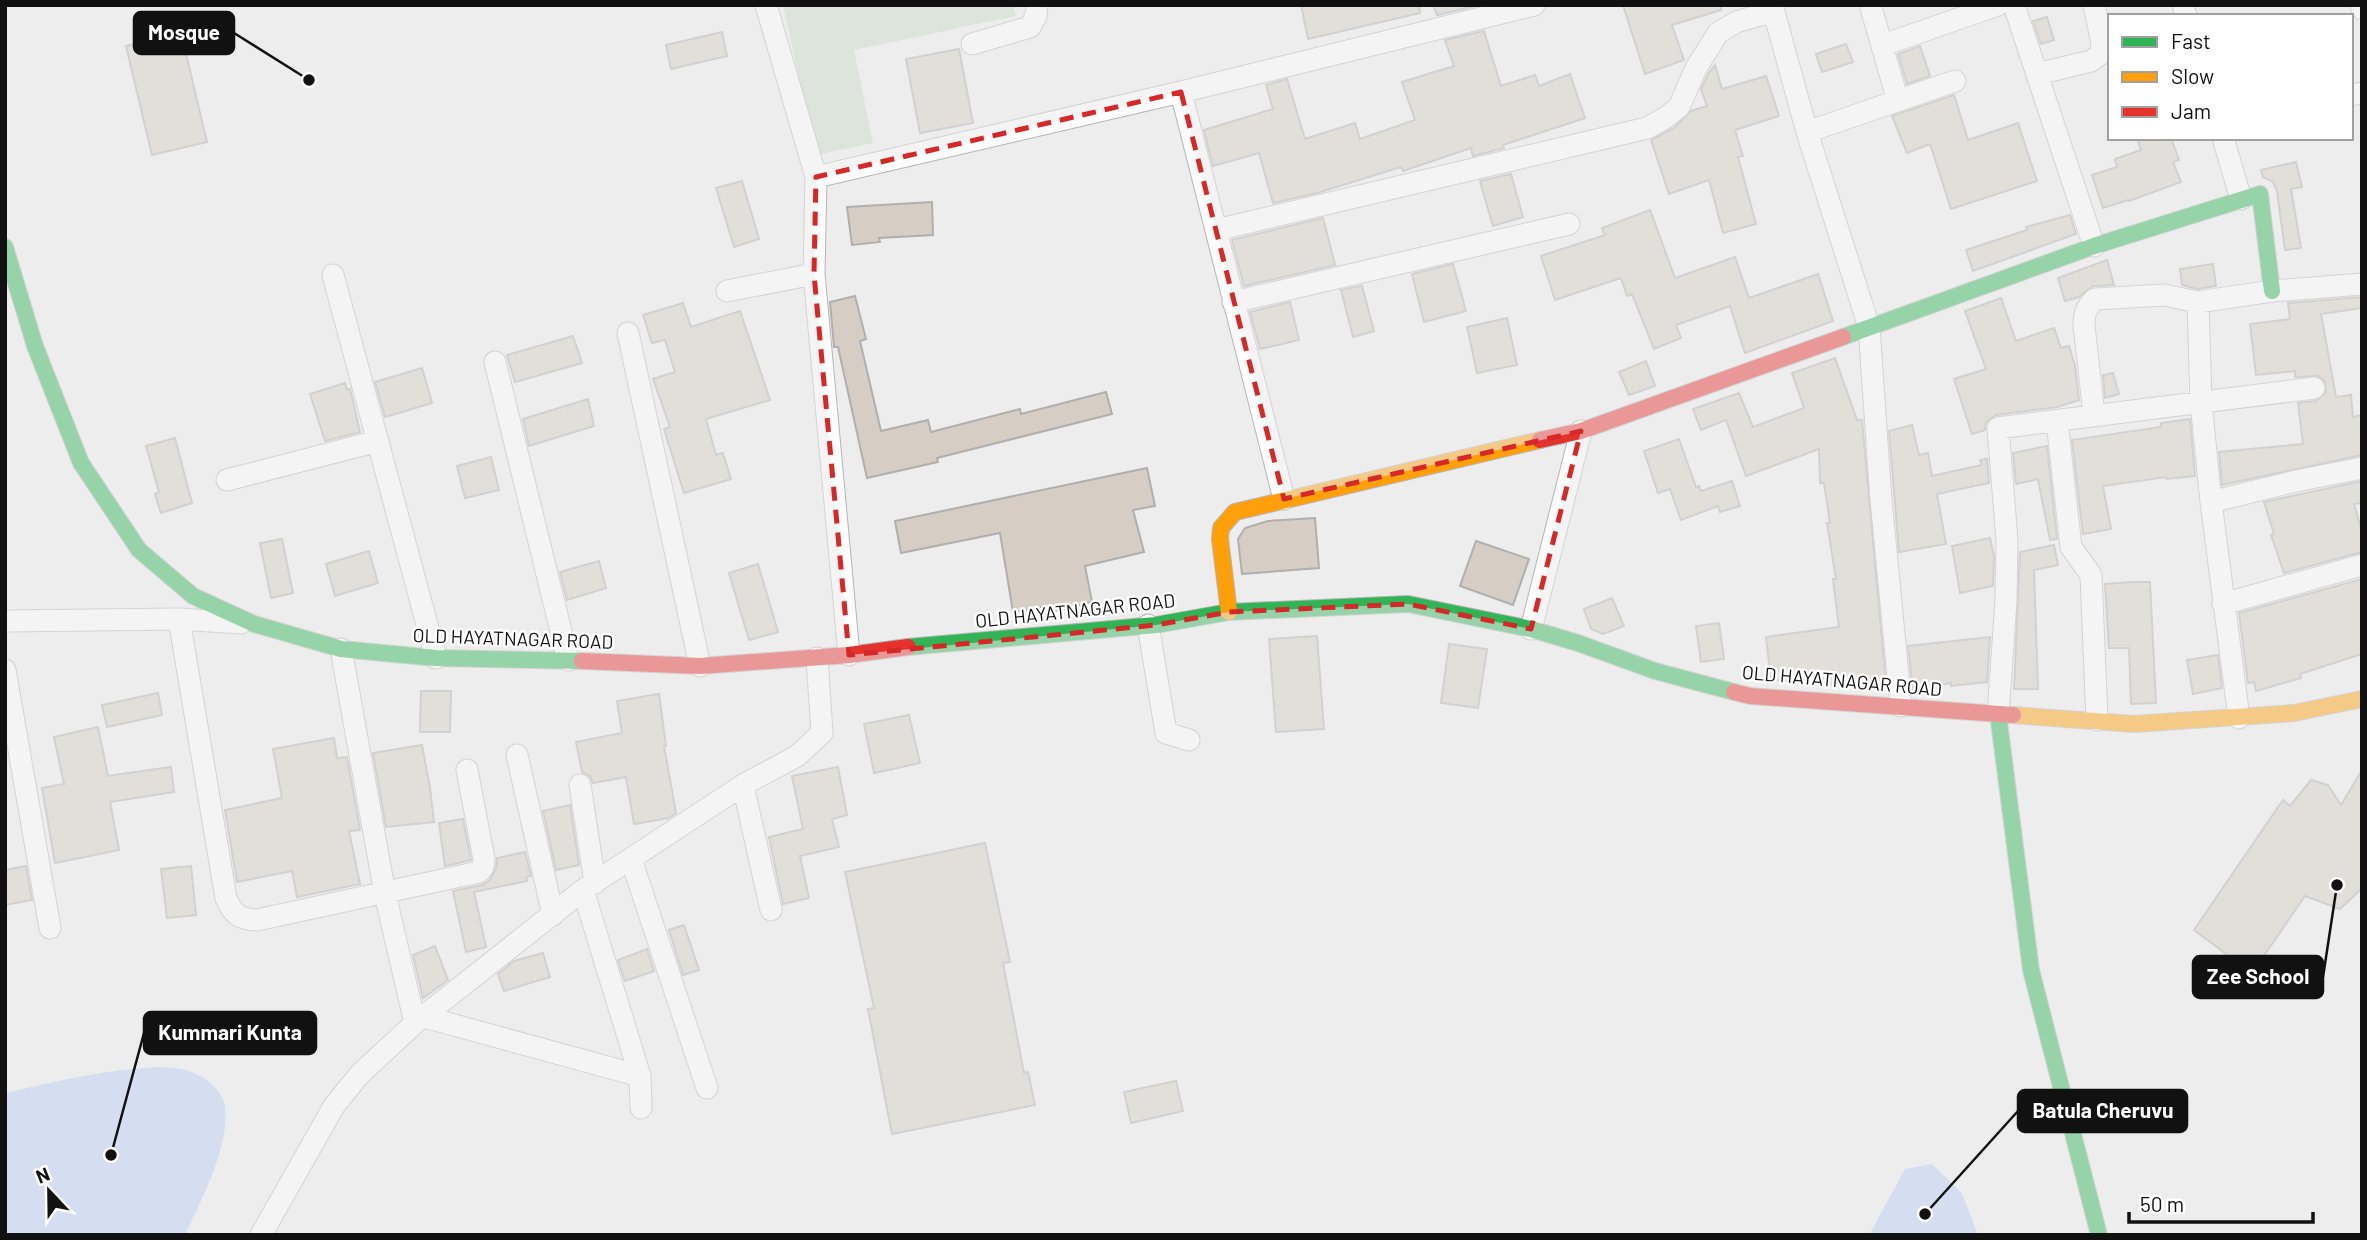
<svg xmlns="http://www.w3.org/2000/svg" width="2367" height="1240" viewBox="0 0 2367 1240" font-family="Barlow,sans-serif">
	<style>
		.green { fill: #cadac6 }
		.water { fill: #b8cdf4 }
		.building { fill: #d6cec4; stroke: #afafaf; stroke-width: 2 }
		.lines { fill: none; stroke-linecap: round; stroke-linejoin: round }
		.street-casing { stroke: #b5b5b5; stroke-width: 23 }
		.fast-casing { stroke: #b5b5b5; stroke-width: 18 }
		.slow-casing { stroke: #b5b5b5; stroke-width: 18 }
		.jam-casing { stroke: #b5b5b5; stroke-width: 18 }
		.street { stroke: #fcfcfc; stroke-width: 21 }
		.fast { stroke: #30b455; stroke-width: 16 }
		.slow { stroke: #ff9f0a; stroke-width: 16 }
		.jam { stroke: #e5322d; stroke-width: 16 }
		.marked { fill: none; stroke: #d62828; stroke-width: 5; stroke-dasharray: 14 9; stroke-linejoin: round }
		.labels { text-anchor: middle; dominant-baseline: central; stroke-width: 5; stroke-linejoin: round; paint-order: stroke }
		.street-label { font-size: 19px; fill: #111; stroke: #fff }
		.leader { fill: none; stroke: #111; stroke-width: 2.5 }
		.callout-dot { fill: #111; stroke: #fff; stroke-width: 2.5 }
		.callout { fill: #111; stroke: #111; stroke-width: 2.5 }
		.callout-label { font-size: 21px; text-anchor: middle; font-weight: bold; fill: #fff }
	</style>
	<rect width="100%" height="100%" fill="#ededee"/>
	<!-- green -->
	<path class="green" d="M 783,5 L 1013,5 L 1016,16 L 854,50 L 873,143 L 816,155 Z"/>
	<!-- water -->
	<path class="water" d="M 160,1067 C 170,1068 183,1068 192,1072 C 205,1077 223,1091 225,1106 C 230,1146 202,1199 185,1235 L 5,1235 L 5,1093 C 57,1081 107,1069 160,1067 Z
		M 1932,1164 L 1962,1193 L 1978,1235 L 1869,1235 L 1905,1169 Z"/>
	<!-- building -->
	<path class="building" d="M 1301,5 L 1419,5 L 1420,13 L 1308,39 Z
		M 1433,5 L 1476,5 L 1476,6 L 1437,15 Z
		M 1623,5 L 1721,5 L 1721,10 L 1672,25 L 1684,60 L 1645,74 Z
		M 2047,17 L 2054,40 L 2041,44 L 2033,21 Z
		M 1484,31 L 1501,86 L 1535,75 L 1539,86 L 1570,74 L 1585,118 L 1503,145 L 1504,148 L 1473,156 L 1471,148 L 1403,171 L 1401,167 L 1317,193 L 1273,203 L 1259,153 L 1213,166 L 1204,130 L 1273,109 L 1266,85 L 1287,79 L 1305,139 L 1355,123 L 1360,139 L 1415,120 L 1402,82 L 1454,66 L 1445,40 Z
		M 722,32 L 727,56 L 671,69 L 666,45 Z
		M 181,33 L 207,142 L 152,155 L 126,46 Z
		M 1846,44 L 1853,62 L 1822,72 L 1816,54 Z
		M 1920,46 L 1930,76 L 1907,84 L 1898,54 Z
		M 959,49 L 973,123 L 920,133 L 906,59 Z
		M 1715,65 L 1722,89 L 1766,76 L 1779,116 L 1735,130 L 1743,156 L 1738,157 L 1756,224 L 1723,233 L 1709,180 L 1669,194 L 1651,140 L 1674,128 L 1691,111 L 1707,106 L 1701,89 L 1708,74 Z
		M 1954,95 L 1968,140 L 2018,123 L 2037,181 L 1951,209 L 1930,144 L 1907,153 L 1892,116 Z
		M 2137,138 L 2171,138 L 2179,160 L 2173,162 L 2181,182 L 2129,201 L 2128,200 L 2103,208 L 2092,175 L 2117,167 L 2115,159 L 2141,150 Z
		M 2296,162 L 2302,187 L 2291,189 L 2301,248 L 2285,250 L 2277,191 L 2273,182 L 2263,177 L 2261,170 Z
		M 1511,174 L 1523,217 L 1493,226 L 1480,181 Z
		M 742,181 L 759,239 L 734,247 L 716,188 Z
		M 932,202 L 933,235 L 879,238 L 880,242 L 852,245 L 847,207 Z
		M 1650,210 L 1675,278 L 1735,257 L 1749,298 L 1818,274 L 1833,321 L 1745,353 L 1730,306 L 1676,325 L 1681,338 L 1654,349 L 1632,294 L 1627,296 L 1621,278 L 1555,300 L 1541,256 L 1605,235 L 1602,228 Z
		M 2070,215 L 2076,234 L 1973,271 L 1966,250 L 2027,230 L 2026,227 Z
		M 1323,218 L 1335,265 L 1244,286 L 1232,240 Z
		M 2107,260 L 2114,285 L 2093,286 L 2079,297 L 2065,301 L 2058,278 Z
		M 1453,264 L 1466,311 L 1424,322 L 1412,274 Z
		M 2213,264 L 2216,286 L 2198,289 L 2182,285 L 2180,269 Z
		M 1362,286 L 1374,331 L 1353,337 L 1341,290 Z
		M 855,296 L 866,339 L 860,341 L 881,431 L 928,420 L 931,432 L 1020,409 L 1021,414 L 1106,392 L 1112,414 L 937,458 L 938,462 L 867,478 L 838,347 L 834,347 L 830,302 Z
		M 2362,297 L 2362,308 L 2321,314 L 2336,397 L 2351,395 L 2353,417 L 2362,415 L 2362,455 L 2222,485 L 2219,452 L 2303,444 L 2298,403 L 2316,401 L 2326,392 L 2325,381 L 2318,376 L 2295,377 L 2295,371 L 2256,375 L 2250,324 L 2290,319 L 2288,303 Z
		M 2001,298 L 2016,341 L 2054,328 L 2061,348 L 2069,346 L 2075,366 L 2079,400 L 2057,407 L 1996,415 L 1986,422 L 1985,430 L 1972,434 L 1954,379 L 1986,369 L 1965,311 Z
		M 1290,302 L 1299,340 L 1260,349 L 1250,312 Z
		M 683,303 L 691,327 L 740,311 L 770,400 L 706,419 L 716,455 L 723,453 L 731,479 L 684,493 L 664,429 L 670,427 L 653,379 L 675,372 L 665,340 L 652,343 L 643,315 Z
		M 1507,318 L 1517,365 L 1477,373 L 1467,327 Z
		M 573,336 L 582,363 L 515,382 L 507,355 Z
		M 1835,358 L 1857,420 L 1862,420 L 1886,685 L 1868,687 L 1826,684 L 1826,679 L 1803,682 L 1771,680 L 1766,637 L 1839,627 L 1833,579 L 1836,579 L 1827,523 L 1830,523 L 1824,483 L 1820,483 L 1819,449 L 1746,476 L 1726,420 L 1701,430 L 1693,409 L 1739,393 L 1753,427 L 1804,408 L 1792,373 Z
		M 1646,361 L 1655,386 L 1629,395 L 1619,372 Z
		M 422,368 L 432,403 L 385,417 L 375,382 Z
		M 2113,373 L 2119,394 L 2105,398 L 2103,375 Z
		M 345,383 L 347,390 L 350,389 L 360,432 L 325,441 L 310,394 Z
		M 588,399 L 594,426 L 529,446 L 523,419 Z
		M 2190,419 L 2195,476 L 2167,479 L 2166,477 L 2103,486 L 2111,529 L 2083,534 L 2072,440 L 2161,427 L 2161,423 Z
		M 1912,425 L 1919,455 L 1928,453 L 1932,476 L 1982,465 L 1980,460 L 1987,459 L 1989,483 L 1937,494 L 1946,544 L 1899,552 L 1889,431 Z
		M 175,438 L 192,503 L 161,513 L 155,494 L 159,492 L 146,446 Z
		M 1679,439 L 1696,487 L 1699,486 L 1701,491 L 1732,481 L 1740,506 L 1720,512 L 1718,506 L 1681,520 L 1670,489 L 1658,493 L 1644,451 Z
		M 2047,446 L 2057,539 L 2050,540 L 2038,479 L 2016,484 L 2013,453 Z
		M 491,457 L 499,490 L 465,498 L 457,466 Z
		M 1147,468 L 1155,506 L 1133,510 L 1144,552 L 1085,566 L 1092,602 L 1045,613 L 1043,607 L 1013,612 L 1000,533 L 901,553 L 895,521 Z
		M 2362,481 L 2362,503 L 2354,504 L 2362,532 L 2362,552 L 2284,573 L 2271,535 L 2274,534 L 2264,502 Z
		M 1315,518 L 1319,568 L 1242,574 L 1238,539 L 1245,528 L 1268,521 Z
		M 1990,538 L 1994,556 L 1993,586 L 1960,593 L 1952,546 Z
		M 282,539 L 293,593 L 271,598 L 260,543 Z
		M 1476,541 L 1529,559 L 1513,605 L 1460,586 Z
		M 2054,545 L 2058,565 L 2034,570 L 2038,689 L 2014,689 L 2020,552 Z
		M 369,551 L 378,583 L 335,596 L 326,564 Z
		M 599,561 L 606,588 L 567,600 L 560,572 Z
		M 758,564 L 778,632 L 749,640 L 729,573 Z
		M 2362,579 L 2362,654 L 2300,674 L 2301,678 L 2256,691 L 2254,682 L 2248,683 L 2239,613 Z
		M 2133,582 L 2150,582 L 2156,703 L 2131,704 L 2129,648 L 2109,648 L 2105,584 Z
		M 1612,598 L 1624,626 L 1603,634 L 1591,629 L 1584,609 Z
		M 1719,623 L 1724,659 L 1701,662 L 1696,626 Z
		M 1317,636 L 1324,729 L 1276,732 L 1269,639 Z
		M 1990,637 L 1987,682 L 1951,686 L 1951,683 L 1913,690 L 1908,646 Z
		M 1449,644 L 1487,649 L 1478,708 L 1441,703 Z
		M 2218,655 L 2222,688 L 2193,694 L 2187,660 Z
		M 421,691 L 451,691 L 450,732 L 420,732 Z
		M 158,693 L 162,715 L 107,727 L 102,705 Z
		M 659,694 L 666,746 L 664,746 L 676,813 L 669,818 L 634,824 L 626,777 L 593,783 L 590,776 L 582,772 L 576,742 L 622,733 L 617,701 Z
		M 909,715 L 920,763 L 874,773 L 864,724 Z
		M 98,727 L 108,776 L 171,767 L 174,792 L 110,802 L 119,850 L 55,863 L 42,788 L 64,784 L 54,737 Z
		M 334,738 L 337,758 L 347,757 L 360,830 L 349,831 L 360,884 L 297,897 L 292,871 L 237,882 L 225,810 L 282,798 L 273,749 Z
		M 422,745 L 430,788 L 434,822 L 386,827 L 373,753 Z
		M 838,767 L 847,815 L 832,819 L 839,847 L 800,856 L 809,898 L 783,904 L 769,837 L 803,829 L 792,776 Z
		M 2362,770 L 2362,888 L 2340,909 L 2305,896 L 2252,973 L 2194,930 L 2283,800 L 2290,806 L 2311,780 L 2328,785 L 2341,805 Z
		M 570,805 L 579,865 L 556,870 L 543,811 Z
		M 463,819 L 471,860 L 445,866 L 439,823 Z
		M 985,843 L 1010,962 L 1003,963 L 1024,1073 L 1028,1072 L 1035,1105 L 892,1134 L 868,1009 L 874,1008 L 845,872 Z
		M 525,852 L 531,876 L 526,877 L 527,881 L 474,892 L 486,947 L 466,952 L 453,891 L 482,885 L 489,881 L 496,869 L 497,858 Z
		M 26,866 L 32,900 L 5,905 L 5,870 Z
		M 191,866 L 196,915 L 167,918 L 161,869 Z
		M 684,925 L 699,970 L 683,975 L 669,930 Z
		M 435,946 L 448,980 L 423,998 L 413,955 Z
		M 647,949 L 654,971 L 625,981 L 618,960 Z
		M 543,953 L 550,977 L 504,991 L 498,974 L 514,961 Z
		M 1176,1081 L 1183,1111 L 1131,1123 L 1124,1092 Z"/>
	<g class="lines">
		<!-- street casing -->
		<g class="street-casing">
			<path id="street" d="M 766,5 L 816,177 L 814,274 L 849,655
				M 1772,5 L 1807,132 L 1869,327 L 1881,500 L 1901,706
				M 2014,5 L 2094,246
				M 2183,5 L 2186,16
				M 2361,5 L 2362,9
				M 1871,8 L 1898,101
				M 972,44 L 1030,27 L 1036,16 L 1037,5
				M 1883,45 L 1998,5
				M 2037,74 L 2091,61 L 2101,54 L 2102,43 L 2094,5
				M 1181,92 L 1284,499
				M 2351,95 L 2362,93
				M 1807,132 L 1955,81
				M 2223,138 L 2241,199
				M 816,177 L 1181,92 L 1534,5
				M 1216,230 L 1647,128 L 1665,118 L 1679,107 L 1696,68 L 1718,33 L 1736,22 L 1774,11
				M 333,275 L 436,658
				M 727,291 L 814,274
				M 1233,302 L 1569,224
				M 628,333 L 700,666
				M 495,362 L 568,660
				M 2094,414 L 2084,326 C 2084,313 2086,308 2095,299 L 2164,295 L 2198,302
				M 2057,421 L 2071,547 L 2091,575 L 2097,720
				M 227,480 L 378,441
				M 2211,502 L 2201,402 L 2198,302 L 2272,291 L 2362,284
				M 2223,604 L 2362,565
				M 179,619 L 226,898 C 233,915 240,919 257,920 L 479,872 L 483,867 L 484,859 L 467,770
				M 5,621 L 179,619 L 241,623
				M 1148,625 L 1166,733 L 1189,740
				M 1531,629 L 1581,431
				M 341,649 L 385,894 L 415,1023
				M 5,670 L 50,928
				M 1998,714 L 2006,601 L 2007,540 L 1998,428 L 2314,388
				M 2239,718 L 2211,502 L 2296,481 L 2362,468
				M 517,755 L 553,915
				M 580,785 L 595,883
				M 743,785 L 771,910
				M 631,859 L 707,1088
				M 583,890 L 640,1076 L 641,1108
				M 425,1017 L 640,1076
				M 261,1235 L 334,1106 L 360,1074 L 415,1023 L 583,890 L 743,785 L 797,756 L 822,733 L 817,658"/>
		</g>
		<!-- fast casing -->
		<g class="fast-casing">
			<path id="fast" d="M 5,247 L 35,346 L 81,463 L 139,550 L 193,596 L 254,624 L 341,649 L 436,658 L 582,661
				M 1843,337 L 2094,246 L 2260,194 L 2272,291
				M 908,647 L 1156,625 L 1229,612 L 1408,604 L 1531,629 L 1578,643 L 1655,671 L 1734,692
				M 1998,714 L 2031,970 L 2099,1235"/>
		</g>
		<!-- slow casing -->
		<g class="slow-casing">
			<path id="slow" d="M 1229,612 L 1220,539 L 1221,528 L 1235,512 L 1540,440
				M 2013,715 L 2134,724 L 2294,713 L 2362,699"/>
		</g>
		<!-- jam casing -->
		<g class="jam-casing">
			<path id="jam" d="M 1540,440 L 1581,431 L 1843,337
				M 582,661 L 700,666 L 849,655 L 908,647
				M 1734,692 L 1750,696 L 2013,715"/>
		</g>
		<!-- street -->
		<use href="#street" class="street"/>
		<!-- fast -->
		<use href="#fast" class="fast"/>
		<!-- slow -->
		<use href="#slow" class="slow"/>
		<!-- jam -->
		<use href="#jam" class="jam"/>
	</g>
	<!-- marked area -->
	<path d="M0 0H2367V1240H0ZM 1181,92 L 1284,499 L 1581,431 L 1531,629 L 1408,604 L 1229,612 L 1156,625 L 849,655 L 814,274 L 816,177 Z" fill="#ededee" fill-opacity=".55" fill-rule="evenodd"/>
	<path class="marked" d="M 1181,92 L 1284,499 L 1581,431 L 1531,629 L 1408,604 L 1229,612 L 1156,625 L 849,655 L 814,274 L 816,177 Z"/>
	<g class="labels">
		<!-- street labels -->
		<g class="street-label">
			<text transform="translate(1075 610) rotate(-6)">OLD HAYATNAGAR ROAD</text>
			<text transform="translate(513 638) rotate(2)">OLD HAYATNAGAR ROAD</text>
			<text transform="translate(1842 680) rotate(5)">OLD HAYATNAGAR ROAD</text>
		</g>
	</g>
	<!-- callouts -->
	<path class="leader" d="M309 80L234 33M2337 885L2323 977M111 1155L144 1033M1925 1214L2018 1111"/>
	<g class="callout-dot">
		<circle cx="309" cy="80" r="7"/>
		<circle cx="2337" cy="885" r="7"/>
		<circle cx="111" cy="1155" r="7"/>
		<circle cx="1925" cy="1214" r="7"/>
	</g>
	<g class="callout">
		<rect x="134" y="12" width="100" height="42" rx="7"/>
		<rect x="2193" y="956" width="130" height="42" rx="7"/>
		<rect x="144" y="1012" width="172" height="42" rx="7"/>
		<rect x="2018" y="1090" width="169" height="42" rx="7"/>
	</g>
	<g class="callout-label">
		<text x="184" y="40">Mosque</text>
		<text x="2258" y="984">Zee School</text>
		<text x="230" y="1040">Kummari Kunta</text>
		<text x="2103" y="1118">Batula Cheruvu</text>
	</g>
	<!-- border -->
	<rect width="2367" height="1240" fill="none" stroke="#111111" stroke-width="14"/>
	<!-- legend -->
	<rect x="2108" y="14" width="245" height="126" fill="#ffffff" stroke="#a0a0a0" stroke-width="2"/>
	<rect x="2122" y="37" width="35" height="10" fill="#30b455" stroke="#a0a0a0" stroke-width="2"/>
	<text x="2171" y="49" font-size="21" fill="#111111">Fast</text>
	<rect x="2122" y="72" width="35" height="10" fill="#ff9f0a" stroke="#a0a0a0" stroke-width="2"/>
	<text x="2171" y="84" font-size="21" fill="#111111">Slow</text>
	<rect x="2122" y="107" width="35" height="10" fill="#e5322d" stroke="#a0a0a0" stroke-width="2"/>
	<text x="2171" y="119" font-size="21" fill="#111111">Jam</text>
	<!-- north arrow -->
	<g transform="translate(49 1191) rotate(338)" stroke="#ffffff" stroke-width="5" paint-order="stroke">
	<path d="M0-5L12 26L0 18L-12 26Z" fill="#111111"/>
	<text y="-10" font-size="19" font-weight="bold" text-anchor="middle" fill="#111111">N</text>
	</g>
	<!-- scale -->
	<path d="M2129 1212v10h184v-10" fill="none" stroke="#111111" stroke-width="3.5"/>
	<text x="2140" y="1212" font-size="21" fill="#111111" stroke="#ffffff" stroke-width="5" paint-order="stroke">50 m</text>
</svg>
